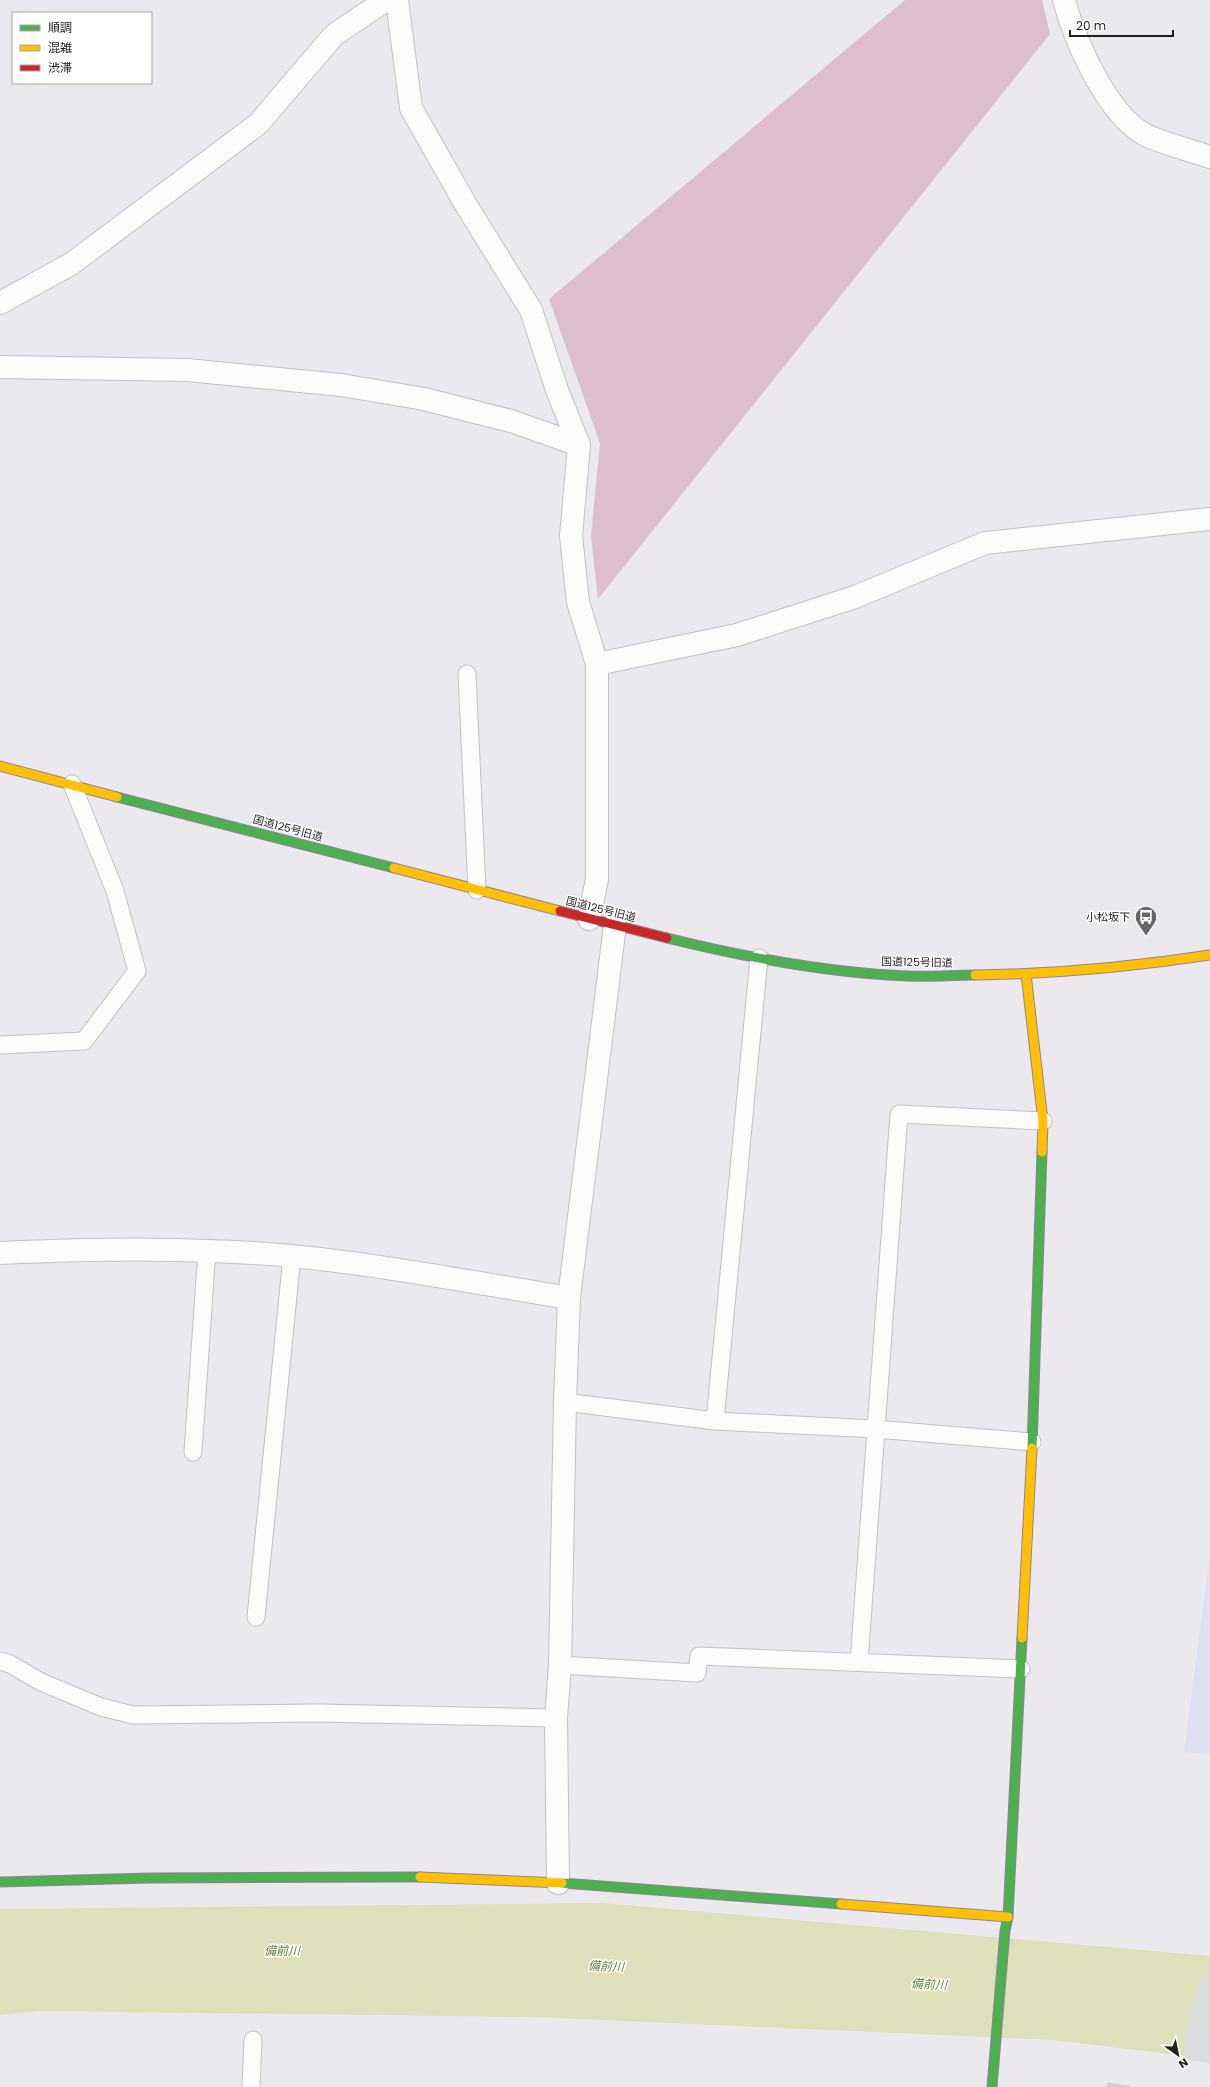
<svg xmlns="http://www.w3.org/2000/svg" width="1210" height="2087" viewBox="0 0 1210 2087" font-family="Poppins,'Noto Sans JP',sans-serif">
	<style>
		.commercial { fill: #dfdfef }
		.forest { fill: #dcbecc }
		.water { fill: #dee0bc }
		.pier { fill: #dcdbdd }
		.building { fill: #d3d2d6; stroke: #ccc9d1 }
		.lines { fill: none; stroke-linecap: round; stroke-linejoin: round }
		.lane-casing { stroke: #c2c0c3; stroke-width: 19 }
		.street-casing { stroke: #c2c0c3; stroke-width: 24 }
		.fast-casing { stroke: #968098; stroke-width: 11 }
		.slow-casing { stroke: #968098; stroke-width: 11 }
		.jam-casing { stroke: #968098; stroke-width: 11 }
		.lane { stroke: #fcfcfc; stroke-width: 17 }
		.street { stroke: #fcfcfc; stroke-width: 22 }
		.fast { stroke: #4caf50; stroke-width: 9 }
		.slow { stroke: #ffc107; stroke-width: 9 }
		.jam { stroke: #c62828; stroke-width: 9 }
		.labels { text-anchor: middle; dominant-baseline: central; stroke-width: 3; stroke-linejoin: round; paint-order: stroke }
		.street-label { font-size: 11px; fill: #1f1f1f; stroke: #fff }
		.poi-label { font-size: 11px; fill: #1f1f1f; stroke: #fff; text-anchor: end }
		.water-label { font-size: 12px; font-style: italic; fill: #667f3a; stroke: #fff }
	</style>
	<rect width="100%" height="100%" fill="#ebe8ee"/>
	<!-- commercial -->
	<path class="commercial" d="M 1210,1555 L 1210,1754 L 1184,1752 Z"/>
	<!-- forest -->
	<path class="forest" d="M 905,0 L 1042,0 L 1050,34 L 598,599 L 591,536 L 600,443 L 549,299 Z"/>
	<!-- water -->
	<path class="water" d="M 602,1903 L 1210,1956 L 1210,2059 L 1054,2040 L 533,2017 L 40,2011 L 0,2015 L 0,1909 Z"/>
	<!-- pier -->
	<path class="pier" d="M 1210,1970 L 1210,2063 L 1184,2059 L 1186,2028 L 1200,1982 Z"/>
	<!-- building -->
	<path class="building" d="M 1108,2083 L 1131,2087 L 1107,2087 Z"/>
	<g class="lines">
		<!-- lane casing -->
		<g class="lane-casing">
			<path id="lane" d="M 467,674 L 477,890
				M 0,1045 L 84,1041 L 137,971 L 115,891 L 72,784
				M 565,1402 L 715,1421 L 875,1429 L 1032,1442
				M 715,1421 L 759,958
				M 193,1452 L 207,1250
				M 256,1617 L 292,1256
				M 0,1661 L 10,1664 L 41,1682 L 101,1707 L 133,1715 L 319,1713 L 556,1718
				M 859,1662 L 899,1114 L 1043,1121
				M 560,1665 L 697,1673 L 699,1656 L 1021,1669
				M 251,2087 L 253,2040"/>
		</g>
		<!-- street casing -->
		<g class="street-casing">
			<path id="street" d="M 397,0 L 411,108 L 466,205 L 531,310 L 557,390 L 579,445 L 571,536 L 578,602 L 597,664 L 597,879 L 589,919
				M 1064,0 C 1074,39 1107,114 1144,134 C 1160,143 1191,150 1210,157
				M 0,303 L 71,264 L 258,124 L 334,35 L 386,0
				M 0,367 L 187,370 L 341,385 L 424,399 L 511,421 L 579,445
				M 597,664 L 737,635 L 855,597 L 985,543 L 1210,519
				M 0,1253 C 96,1249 195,1247 291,1256 C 384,1265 477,1283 569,1298
				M 558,1883 L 556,1718 L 560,1665 L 565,1402 L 569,1298 L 615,925"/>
		</g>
		<!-- fast casing -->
		<g class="fast-casing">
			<path id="fast" d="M 117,797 L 394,868
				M 667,938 C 744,957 829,973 908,976 C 930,977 953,975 975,975
				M 1032,1448 L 1042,1152
				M 0,1882 L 151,1878 L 420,1877
				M 562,1883 L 841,1904
				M 992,2087 L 1005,1931 L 1008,1917 L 1022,1638"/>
		</g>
		<!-- slow casing -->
		<g class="slow-casing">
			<path id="slow" d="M 0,766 L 117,797
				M 394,868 L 560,911
				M 1026,974 L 1043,1121 L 1042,1152
				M 975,975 C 1054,974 1132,967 1210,955
				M 1022,1638 L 1032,1448
				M 420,1877 L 562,1883
				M 841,1904 L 1008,1917"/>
		</g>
		<!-- jam casing -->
		<g class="jam-casing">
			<path id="jam" d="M 560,911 L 667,938"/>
		</g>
		<!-- lane -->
		<use href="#lane" class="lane"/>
		<!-- street -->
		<use href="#street" class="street"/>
		<!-- fast -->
		<use href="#fast" class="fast"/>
		<!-- slow -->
		<use href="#slow" class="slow"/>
		<!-- jam -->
		<use href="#jam" class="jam"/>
	</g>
	<!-- icons -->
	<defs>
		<g id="bus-pin" transform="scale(1.15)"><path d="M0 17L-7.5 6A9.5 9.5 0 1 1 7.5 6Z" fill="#666567" stroke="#fff"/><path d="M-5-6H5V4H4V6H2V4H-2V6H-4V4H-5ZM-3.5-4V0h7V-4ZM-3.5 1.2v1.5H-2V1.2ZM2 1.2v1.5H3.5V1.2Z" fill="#fff"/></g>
	</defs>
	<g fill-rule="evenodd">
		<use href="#bus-pin" x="1146" y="917"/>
	</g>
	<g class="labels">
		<!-- street labels -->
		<g class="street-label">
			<text transform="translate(288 828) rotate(15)">国道125号旧道</text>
			<text transform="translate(601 909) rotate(14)">国道125号旧道</text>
			<text transform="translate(917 962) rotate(1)">国道125号旧道</text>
		</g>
		<!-- poi labels -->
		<g class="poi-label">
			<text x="1130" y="917">小松坂下</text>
		</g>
		<!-- water labels -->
		<g class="water-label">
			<text x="282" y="1950">備前川</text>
			<text transform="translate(606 1966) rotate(3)">備前川</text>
			<text transform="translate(929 1984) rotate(3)">備前川</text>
		</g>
	</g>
	<!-- legend -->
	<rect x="12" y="12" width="140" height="72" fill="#ffffff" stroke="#a5a5a5"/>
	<rect x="20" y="25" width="20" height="6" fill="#4caf50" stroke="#a5a5a5"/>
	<text x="48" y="32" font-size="12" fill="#1f1f1f">順調</text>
	<rect x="20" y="45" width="20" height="6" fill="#ffc107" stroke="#a5a5a5"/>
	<text x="48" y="52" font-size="12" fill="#1f1f1f">混雑</text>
	<rect x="20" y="65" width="20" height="6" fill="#c62828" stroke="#a5a5a5"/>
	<text x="48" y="72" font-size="12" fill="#1f1f1f">渋滞</text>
	<!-- north arrow -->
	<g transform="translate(1178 2055) rotate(147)" stroke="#ffffff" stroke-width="3" paint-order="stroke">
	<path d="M0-3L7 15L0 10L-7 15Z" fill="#1f1f1f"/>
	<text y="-6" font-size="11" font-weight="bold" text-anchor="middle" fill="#1f1f1f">N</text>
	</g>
	<!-- scale -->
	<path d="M1070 30v6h103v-6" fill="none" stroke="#1f1f1f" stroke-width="2"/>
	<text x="1076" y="30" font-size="12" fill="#1f1f1f" stroke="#ffffff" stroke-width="3" paint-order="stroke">20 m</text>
</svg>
